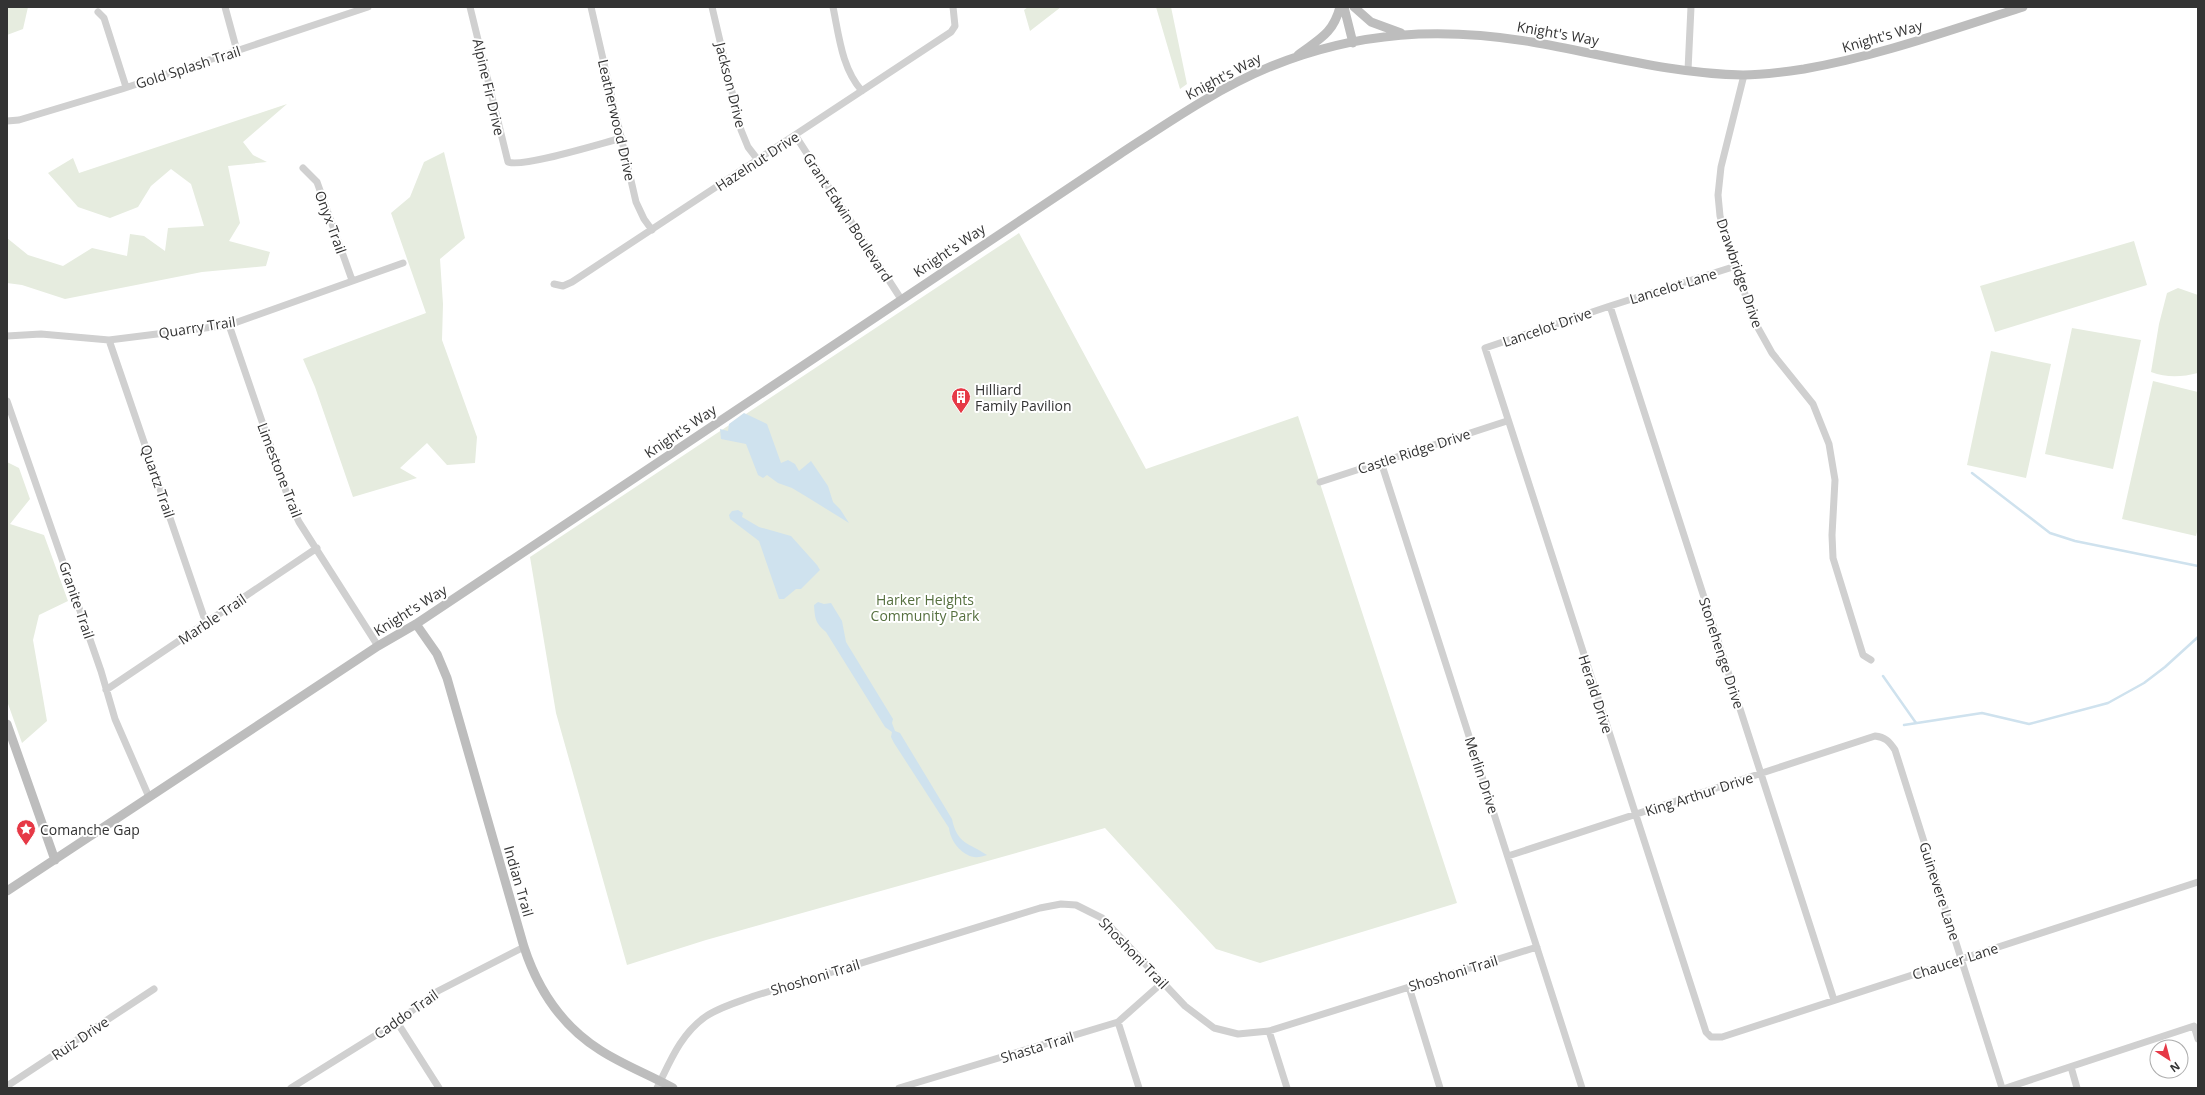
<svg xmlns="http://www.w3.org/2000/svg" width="2205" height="1095" viewBox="0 0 2205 1095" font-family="'Open Sans',sans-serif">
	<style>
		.green { fill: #e6ecdf }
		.water { fill: #cfe2ee }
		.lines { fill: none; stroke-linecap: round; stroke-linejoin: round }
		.stream { stroke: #cfe2ee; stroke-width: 2.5 }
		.street { stroke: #d0d0d0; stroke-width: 7 }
		.secondary { stroke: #bdbdbd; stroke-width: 9 }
		.labels { text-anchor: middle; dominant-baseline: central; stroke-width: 4; stroke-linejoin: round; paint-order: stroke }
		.street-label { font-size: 14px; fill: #333; stroke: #fff }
		.poi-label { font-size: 14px; fill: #333; stroke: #fff; text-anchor: start }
		.park-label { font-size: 14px; fill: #56703f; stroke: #fff }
	</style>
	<rect width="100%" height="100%" fill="#fff"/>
	<!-- green -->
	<path class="green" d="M 7,7 L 28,7 L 23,29 L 7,35 Z
		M 1028,7 L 1061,7 L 1030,31 L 1024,10 Z
		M 1156,7 L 1171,7 L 1187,84 L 1180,89 Z
		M 287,104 L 243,142 L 253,155 L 267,162 L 228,166 L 240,223 L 229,241 L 270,252 L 266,266 L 202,272 L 65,299 L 22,285 L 7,283 L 7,238 L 28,255 L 63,266 L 92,248 L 127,256 L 130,234 L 144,236 L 165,251 L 168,228 L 204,226 L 191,184 L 171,169 L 151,186 L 138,207 L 110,218 L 78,207 L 48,173 L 73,158 L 79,173 Z
		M 444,152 L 465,238 L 440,259 L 443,304 L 442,340 L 477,437 L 475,463 L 447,465 L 427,443 L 400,468 L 417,478 L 353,497 L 315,387 L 303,359 L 426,313 L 391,213 L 410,197 L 424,162 Z
		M 1019,233 L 1146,469 L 1298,416 L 1457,903 L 1260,963 L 1216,949 L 1105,828 L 706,940 L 627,965 L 556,713 L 530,557 Z
		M 2134,241 L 2147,285 L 1995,332 L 1980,286 Z
		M 2178,288 L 2198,295 L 2198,373 C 2182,377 2167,378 2151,372 L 2159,324 L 2167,293 Z
		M 2072,328 L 2141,340 L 2113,469 L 2045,454 Z
		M 1991,351 L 2051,364 L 2026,478 L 1967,465 Z
		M 2153,381 L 2198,392 L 2198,528 L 2196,536 L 2122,519 Z
		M 7,462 L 19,468 L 30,499 L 10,524 L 44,535 L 68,601 L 39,615 L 33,640 L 47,721 L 22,743 L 7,701 Z"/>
	<!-- water -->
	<path class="water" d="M 744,413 L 767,424 L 781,463 L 788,460 L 795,464 L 799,471 L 811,461 L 828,486 L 833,502 L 840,509 L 849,523 L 807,497 L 792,488 L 778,483 L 767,475 L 763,478 L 758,475 L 746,444 L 721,439 L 720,429 L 728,431 L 729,424 Z
		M 738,510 L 743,513 L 742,517 L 759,527 L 791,536 L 817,565 L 820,570 L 801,589 L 796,589 L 784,599 L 779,599 L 759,541 L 730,519 L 729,515 L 732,511 Z
		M 818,602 L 824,604 L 831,603 L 842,621 L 846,642 L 893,719 L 892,723 L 895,731 L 900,733 L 952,819 C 957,844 969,843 987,855 C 983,856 978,858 974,857 C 961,855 950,840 949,828 L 894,743 L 891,737 L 892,732 L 885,727 L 826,632 C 815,623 815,618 814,605 Z"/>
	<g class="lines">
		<!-- stream -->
		<path class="stream" d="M 1972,473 L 2050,533 L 2075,541 L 2198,566
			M 1883,676 L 1916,723
			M 1904,725 L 1982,713 L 2029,724 L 2108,703 L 2144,683 L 2165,667 L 2198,637"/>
		<!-- street -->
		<path class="street" d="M 225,7 L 237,51
			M 470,7 L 508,162 C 523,168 602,143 622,138
			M 591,7 L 636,202 L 644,219 L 652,230
			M 712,7 L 741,130 L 748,147 L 758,160
			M 833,7 C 839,36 842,69 862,91
			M 98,12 L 104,18 L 126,87
			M 1688,70 L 1691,7
			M 1744,75 L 1721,167 L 1718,195 L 1720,216 L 1753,319 L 1772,353 L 1813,404 L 1829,444 L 1835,480 L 1832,535 L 1833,558 L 1863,655 L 1871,660
			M 7,121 L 19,120 L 122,89 L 368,7
			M 795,135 L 901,299
			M 303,168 L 317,182 L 352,280
			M 1736,266 L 1610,306 L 1485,348 L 1706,1032 L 1711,1037 L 1722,1037 L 2198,882
			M 554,284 L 563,286 L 572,282 L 951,32 L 955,26 L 953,7
			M 1610,306 L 1834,1000
			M 229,325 L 290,503 L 299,522 L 378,646
			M 7,336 L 41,334 L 109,340 L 229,325 L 403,263
			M 109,340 L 206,623
			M 7,401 L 101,671 L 115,719 L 149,797
			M 1381,462 L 1582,1088
			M 1320,482 L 1507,421
			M 106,690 L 317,548
			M 1508,856 L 1875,736 C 1885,737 1889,741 1895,750 L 2002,1088
			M 1409,987 L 1440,1088
			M 397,1022 L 439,1088
			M 1118,1022 L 1139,1088
			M 1269,1031 L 1287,1088
			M 2071,1067 L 2077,1088
			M 7,1086 L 154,989
			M 291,1088 L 397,1022 L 438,991 L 524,947
			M 657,1088 C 670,1062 680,1035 705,1017 C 719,1007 738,1002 754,996 L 1040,908 L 1061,904 L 1076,905 L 1102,918 L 1185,1006 L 1214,1028 L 1238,1034 L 1269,1031 L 1537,947
			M 899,1088 L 1118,1022 L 1163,982
			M 2006,1088 L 2194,1026 L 2198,1039"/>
		<!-- secondary -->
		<path class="secondary" d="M 1344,7 L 1353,43
			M 1354,7 L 1371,22 L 1401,33
			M 1298,55 C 1319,39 1333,34 1340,7
			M 416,624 L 437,654 L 447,678 L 524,947 C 538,990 562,1026 600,1050 C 623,1065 650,1075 673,1088
			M 7,724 L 55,860
			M 7,891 L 378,646 L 416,624 L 1120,154 C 1169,122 1218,88 1272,66 C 1359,31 1441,27 1532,42 C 1602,54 1672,74 1743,75 C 1763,75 1784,72 1804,69 C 1879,56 1950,30 2023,7"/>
	</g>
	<!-- icons -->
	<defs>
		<g id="building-pin" transform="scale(1)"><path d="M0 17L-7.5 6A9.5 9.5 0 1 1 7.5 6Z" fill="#e63946" stroke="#fff"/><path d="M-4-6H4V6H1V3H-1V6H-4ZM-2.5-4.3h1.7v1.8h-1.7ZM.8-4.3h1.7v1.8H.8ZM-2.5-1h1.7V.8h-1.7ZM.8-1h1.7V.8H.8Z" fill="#fff"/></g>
		<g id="sight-pin" transform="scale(1)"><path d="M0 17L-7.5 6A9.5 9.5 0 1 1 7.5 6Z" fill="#e63946" stroke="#fff"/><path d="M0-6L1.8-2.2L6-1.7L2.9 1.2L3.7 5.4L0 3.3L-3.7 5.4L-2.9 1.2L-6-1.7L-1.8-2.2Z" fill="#fff"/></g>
	</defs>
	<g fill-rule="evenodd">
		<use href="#building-pin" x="961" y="397"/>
		<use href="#sight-pin" x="26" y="829"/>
	</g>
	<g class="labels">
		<!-- street labels -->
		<g class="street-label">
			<text transform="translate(1558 33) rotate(10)">Knight's Way</text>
			<text transform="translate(1882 36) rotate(-16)">Knight's Way</text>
			<text transform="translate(188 67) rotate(-18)">Gold Splash Trail</text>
			<text transform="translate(1223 76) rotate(-28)">Knight's Way</text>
			<text transform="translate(731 85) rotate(76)">Jackson Drive</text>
			<text transform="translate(489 87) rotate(77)">Alpine Fir Drive</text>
			<text transform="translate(617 120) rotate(77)">Leatherwood Drive</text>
			<text transform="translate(757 161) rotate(-33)">Hazelnut Drive</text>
			<text transform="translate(848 217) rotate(57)">Grant Edwin Boulevard</text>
			<text transform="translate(331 222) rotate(70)">Onyx Trail</text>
			<text transform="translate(949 250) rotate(-34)">Knight's Way</text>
			<text transform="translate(1740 273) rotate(71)">Drawbridge Drive</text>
			<text transform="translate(1673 286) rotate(-17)">Lancelot Lane</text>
			<text transform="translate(197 327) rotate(-9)">Quarry Trail</text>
			<text transform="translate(1547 327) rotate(-19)">Lancelot Drive</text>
			<text transform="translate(680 431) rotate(-34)">Knight's Way</text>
			<text transform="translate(1414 451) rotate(-18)">Castle Ridge Drive</text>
			<text transform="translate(280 470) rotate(69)">Limestone Trail</text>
			<text transform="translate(158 481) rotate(71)">Quartz Trail</text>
			<text transform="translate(77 600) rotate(71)">Granite Trail</text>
			<text transform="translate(410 610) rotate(-32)">Knight's Way</text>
			<text transform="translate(212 619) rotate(-34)">Marble Trail</text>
			<text transform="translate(1722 653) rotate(72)">Stonehenge Drive</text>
			<text transform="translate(1596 694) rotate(72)">Herald Drive</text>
			<text transform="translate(1482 775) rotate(72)">Merlin Drive</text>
			<text transform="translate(1699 794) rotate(-18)">King Arthur Drive</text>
			<text transform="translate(519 881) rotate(74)">Indian Trail</text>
			<text transform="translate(1940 891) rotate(72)">Guinevere Lane</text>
			<text transform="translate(1134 953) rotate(46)">Shoshoni Trail</text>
			<text transform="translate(1955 961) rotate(-18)">Chaucer Lane</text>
			<text transform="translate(1453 973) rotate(-17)">Shoshoni Trail</text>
			<text transform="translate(815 977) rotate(-17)">Shoshoni Trail</text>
			<text transform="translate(406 1014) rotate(-35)">Caddo Trail</text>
			<text transform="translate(80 1038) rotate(-34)">Ruiz Drive</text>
			<text transform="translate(1037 1047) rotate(-17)">Shasta Trail</text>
		</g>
		<!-- poi labels -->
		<g class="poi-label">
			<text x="975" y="389">Hilliard<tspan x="975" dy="16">Family Pavilion</tspan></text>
			<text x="40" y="829">Comanche Gap</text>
		</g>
		<!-- park labels -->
		<g class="park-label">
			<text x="925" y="599">Harker Heights<tspan x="925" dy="16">Community Park</tspan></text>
		</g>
	</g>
	<!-- border -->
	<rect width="2205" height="1095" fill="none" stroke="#333333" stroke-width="16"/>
	<!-- north arrow -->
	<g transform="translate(2169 1059) rotate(144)"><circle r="19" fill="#ffffff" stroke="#adadad"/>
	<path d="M0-3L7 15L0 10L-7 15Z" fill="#e63946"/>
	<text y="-6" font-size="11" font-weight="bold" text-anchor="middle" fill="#333333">N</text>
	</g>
</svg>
